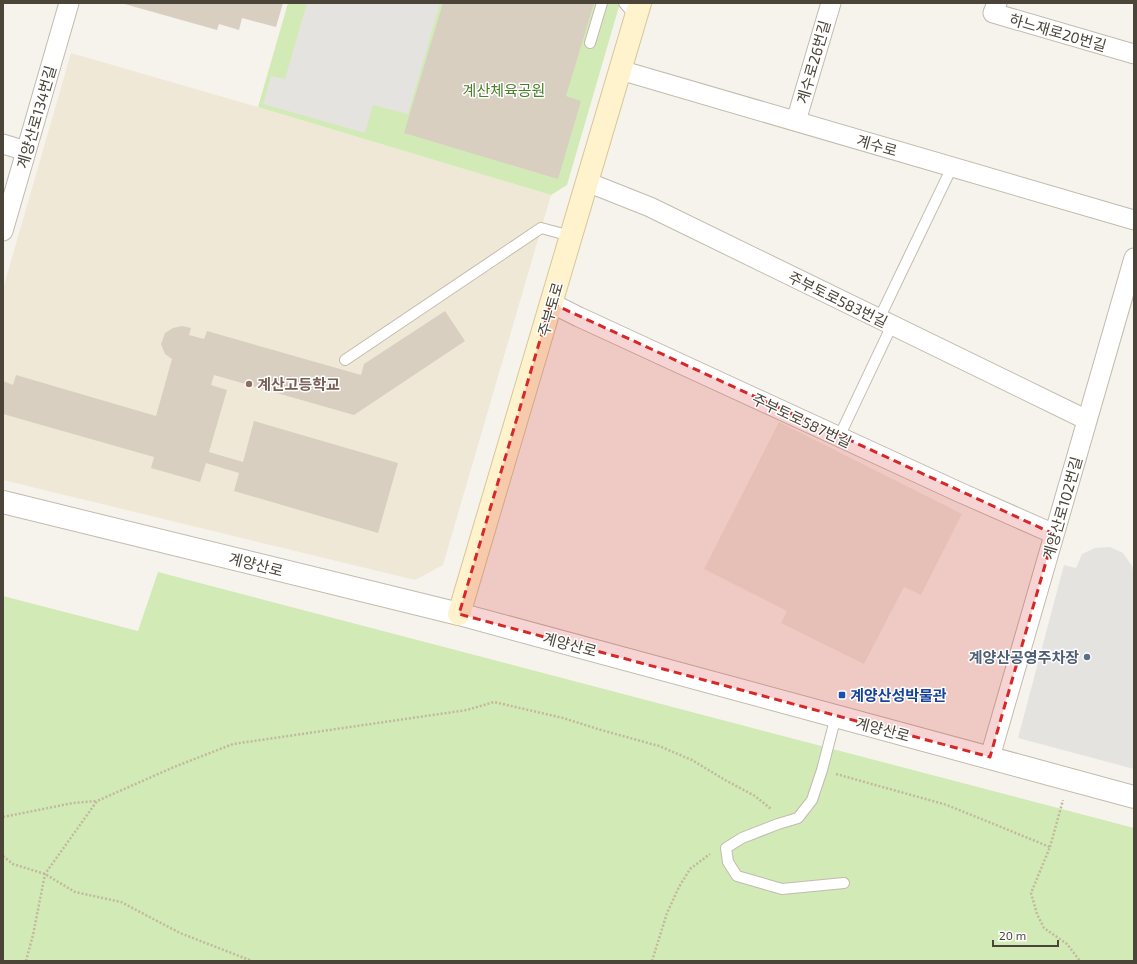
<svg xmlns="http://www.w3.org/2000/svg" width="1137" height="964" viewBox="0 0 1137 964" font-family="'Exo 2','Noto Sans KR',sans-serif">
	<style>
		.residential { fill: #eae5da }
		.education { fill: #efe8d6 }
		.green { fill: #d2eab5 }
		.parking { fill: #e5e3e0 }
		.building { fill: #d8cfc1 }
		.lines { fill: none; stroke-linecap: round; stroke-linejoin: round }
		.service-casing { stroke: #c2bbae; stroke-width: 12 }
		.minor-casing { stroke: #c2bbae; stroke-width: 21 }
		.tertiary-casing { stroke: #c2bbae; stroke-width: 24 }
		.secondary-casing { stroke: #d6c79b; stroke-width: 24 }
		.path { stroke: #c4b79f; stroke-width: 2.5; stroke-dasharray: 2 2; stroke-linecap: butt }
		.service { stroke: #fff; stroke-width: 10 }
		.minor { stroke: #fff; stroke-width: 19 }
		.tertiary { stroke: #fff; stroke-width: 22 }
		.secondary { stroke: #fff3cd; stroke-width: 22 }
		.marked { fill: #d62828; fill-opacity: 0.2; stroke: #d62828; stroke-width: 3; stroke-dasharray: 8 5; stroke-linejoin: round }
		.education-dot { fill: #8d6e63; stroke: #fff; stroke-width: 1.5 }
		.service-dot { fill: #5c6f8a; stroke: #fff; stroke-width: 1.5 }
		.transit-dot { fill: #1a4fb4; stroke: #fff; stroke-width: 1.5 }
		.labels { text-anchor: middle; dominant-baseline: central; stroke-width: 3; stroke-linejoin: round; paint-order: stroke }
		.street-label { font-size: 15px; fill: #4b4439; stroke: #fff }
		.park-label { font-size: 15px; fill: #4a7f2a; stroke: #fff }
		.education-label { font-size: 15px; font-weight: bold; fill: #785e54; stroke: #fff; text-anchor: start }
		.service-label { font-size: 15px; font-weight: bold; fill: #4e5e75; stroke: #fff; text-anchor: end }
		.transit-label { font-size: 15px; font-weight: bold; fill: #164399; stroke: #fff; text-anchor: start }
	</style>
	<rect width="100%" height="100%" fill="#f6f3ec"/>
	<!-- residential -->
	<path class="residential" d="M 779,422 L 962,514 L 921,595 L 904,587 L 864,664 L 781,623 L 787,611 L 704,569 Z"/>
	<!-- education -->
	<path class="education" d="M 71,53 L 258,107 L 551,195 L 443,565 L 415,580 L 3,480 L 3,289 Z"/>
	<!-- green -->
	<path class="green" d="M 288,3 L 620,3 L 567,185 L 551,195 L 258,107 Z
		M 158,572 L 1134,828 L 1134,961 L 3,961 L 3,596 L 138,631 Z"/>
	<!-- parking -->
	<path class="parking" d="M 307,3 L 440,3 L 408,114 L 373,105 L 365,133 L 263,104 L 271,76 L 285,79 Z
		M 1110,547 L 1123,553 L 1132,566 L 1134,576 L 1134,769 L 1018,738 L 1064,565 L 1076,568 L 1082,554 L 1095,548 Z"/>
	<!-- building -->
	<path class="building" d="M 121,3 L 283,3 L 276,27 L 242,18 L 239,30 L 219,24 L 217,30 Z
		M 443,3 L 594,3 L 566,96 L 581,101 L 558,179 L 404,133 Z
		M 445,311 L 465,341 L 354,415 L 214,375 L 211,385 L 227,390 L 209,452 L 243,462 L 254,421 L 398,463 L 378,533 L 234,491 L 239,473 L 206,463 L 200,482 L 151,468 L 154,457 L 3,414 L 3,381 L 13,385 L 16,375 L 156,416 L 172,359 L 165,354 L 161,344 L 165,333 L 173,328 L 182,326 L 191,328 L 189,335 L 204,339 L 207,331 L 361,375 L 364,364 Z"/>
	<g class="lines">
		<!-- service casing -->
		<g class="service-casing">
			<path id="service" d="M 624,3 L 636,17
				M 590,43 L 602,3
				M 879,319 L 952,167
				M 345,360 L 541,228 L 571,236
				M 839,437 L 892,325
				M 836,716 L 822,770 L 812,800 L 798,818 L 778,824 L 742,838 L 726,848 L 728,862 L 737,876 L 782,889 L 844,883"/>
		</g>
		<!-- minor casing -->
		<g class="minor-casing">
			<path id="minor" d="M 997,3 L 993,13 L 1134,54
				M 620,70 L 1134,220
				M 796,121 L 831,3
				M 3,144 L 26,151
				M 587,182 L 650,207 L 1087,420
				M 3,231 L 69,3
				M 551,303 L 579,317 L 959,492 L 1054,534
				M 990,757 L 1134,258"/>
		</g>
		<!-- tertiary casing -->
		<g class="tertiary-casing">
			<path id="tertiary" d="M 3,502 L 459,614 L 1134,797"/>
		</g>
		<!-- secondary casing -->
		<g class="secondary-casing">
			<path id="secondary" d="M 459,614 L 640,3"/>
		</g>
		<!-- path -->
		<path class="path" d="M 836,774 L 947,805 L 1050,847 L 1031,893 L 1037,914 L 1044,928 L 1067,944 L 1080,961
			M 3,817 L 73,803 L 97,801
			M 1050,847 L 1063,800
			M 3,856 L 13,864 L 45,874 L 75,892 L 121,902 L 180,933 L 252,961
			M 26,961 L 33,935 L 45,874 L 97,801 L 174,767 L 233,744 L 467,710 L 494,702 L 563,718 L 601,730 L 659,746 L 692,760 L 725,780 L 755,796 L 771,809
			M 652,961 L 667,913 L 679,887 L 690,869 L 710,854"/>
		<!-- service -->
		<use href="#service" class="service"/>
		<!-- minor -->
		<use href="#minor" class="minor"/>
		<!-- tertiary -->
		<use href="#tertiary" class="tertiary"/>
		<!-- secondary -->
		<use href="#secondary" class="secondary"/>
	</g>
	<!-- marked area -->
	<path class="marked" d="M 551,303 L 1054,534 L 990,757 L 459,614 Z"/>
	<!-- markers -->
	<circle class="education-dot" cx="249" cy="384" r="4"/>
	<circle class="service-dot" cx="1087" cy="657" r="4"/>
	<rect class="transit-dot" x="838" y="691" width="8" height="8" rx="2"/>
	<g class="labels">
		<!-- street labels -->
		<g class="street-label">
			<text transform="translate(1058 32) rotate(16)">하느재로20번길</text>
			<text transform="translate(813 62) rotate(-74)">계수로26번길</text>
			<text transform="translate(36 117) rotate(-74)">계양산로134번길</text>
			<text transform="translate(877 145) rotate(16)">계수로</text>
			<text transform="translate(838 299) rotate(26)">주부토로583번길</text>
			<text transform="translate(550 309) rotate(-74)">주부토로</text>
			<text transform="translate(802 420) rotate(25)">주부토로587번길</text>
			<text transform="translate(1062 508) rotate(-74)">계양산로102번길</text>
			<text transform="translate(256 564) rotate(14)">계양산로</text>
			<text transform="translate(570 644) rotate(15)">계양산로</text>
			<text transform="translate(883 729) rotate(15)">계양산로</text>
		</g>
		<!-- park labels -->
		<g class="park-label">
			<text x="504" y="90">계산체육공원</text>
		</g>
		<!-- education labels -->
		<g class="education-label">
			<text x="257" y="384">계산고등학교</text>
		</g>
		<!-- service labels -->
		<g class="service-label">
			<text x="1079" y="657">계양산공영주차장</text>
		</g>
		<!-- transit labels -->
		<g class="transit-label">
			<text x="850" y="695">계양산성박물관</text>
		</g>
	</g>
	<!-- border -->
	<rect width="1137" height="964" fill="none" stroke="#4b4439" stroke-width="8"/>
	<!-- scale -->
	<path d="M993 940v6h65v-6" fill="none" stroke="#4b4439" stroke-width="2"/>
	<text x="999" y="940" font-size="12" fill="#4b4439" stroke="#ffffff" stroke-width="3" paint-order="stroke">20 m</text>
</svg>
